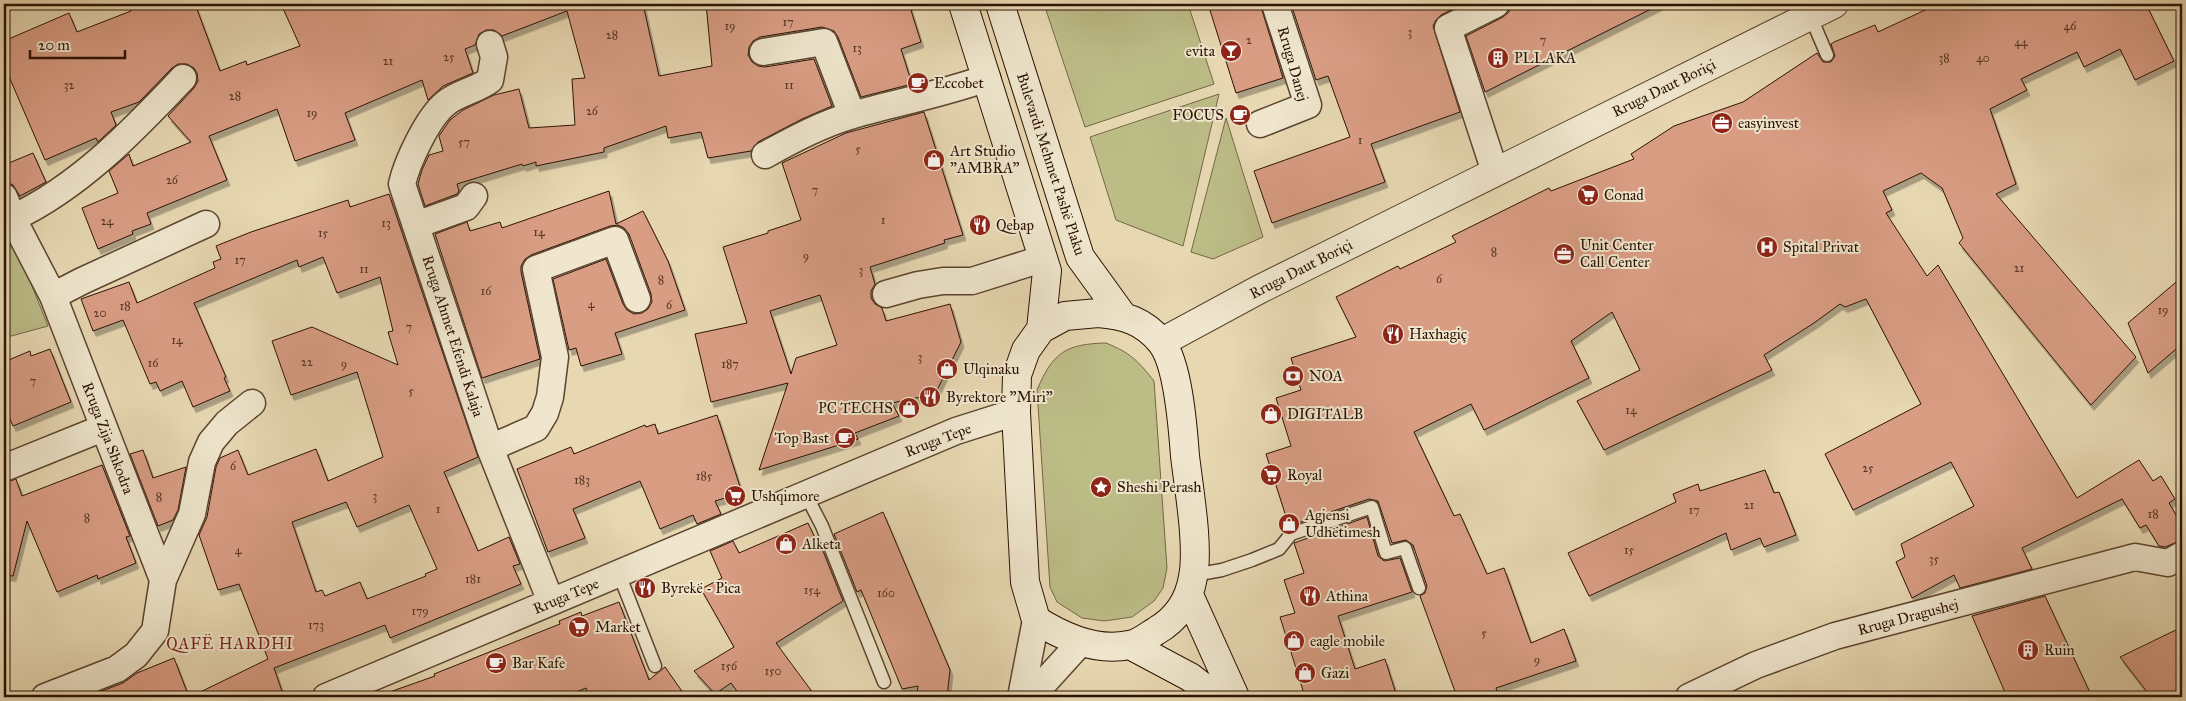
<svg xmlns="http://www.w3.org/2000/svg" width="2186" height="701" viewBox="0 0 2186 701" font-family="'IM FELL Great Primer',serif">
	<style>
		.green { fill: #bcbc87; stroke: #746746 }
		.building { fill: #d99d84; stroke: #2c1204; fill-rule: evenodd; filter: url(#shadow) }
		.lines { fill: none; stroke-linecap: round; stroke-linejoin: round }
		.service-casing { stroke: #5b4430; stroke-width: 15 }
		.minor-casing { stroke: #5b4430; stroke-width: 29 }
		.tertiary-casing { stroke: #5b4430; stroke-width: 30 }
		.secondary-casing { stroke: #2c1204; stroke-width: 30 }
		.service { stroke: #efe6cd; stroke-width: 12 }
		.minor { stroke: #efe6cd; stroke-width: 26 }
		.tertiary { stroke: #efe6cd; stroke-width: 28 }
		.secondary { stroke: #efe6cd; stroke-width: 28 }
		.labels { text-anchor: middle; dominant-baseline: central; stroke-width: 4; stroke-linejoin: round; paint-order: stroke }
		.number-label { font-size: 12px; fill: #573524 }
		.poi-label { font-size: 15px; fill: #2c1204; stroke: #efe6cd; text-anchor: start }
		.street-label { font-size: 15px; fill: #2c1204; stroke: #efe6cd }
		.neighbourhood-label { font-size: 16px; letter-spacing: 1px; fill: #7a1f14; stroke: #efe6cd }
	</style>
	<defs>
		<filter id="shadow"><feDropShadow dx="3" dy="5.5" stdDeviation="0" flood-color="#0004"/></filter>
	</defs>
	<rect width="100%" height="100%" fill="#e7d8b2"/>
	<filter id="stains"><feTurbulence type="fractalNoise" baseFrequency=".004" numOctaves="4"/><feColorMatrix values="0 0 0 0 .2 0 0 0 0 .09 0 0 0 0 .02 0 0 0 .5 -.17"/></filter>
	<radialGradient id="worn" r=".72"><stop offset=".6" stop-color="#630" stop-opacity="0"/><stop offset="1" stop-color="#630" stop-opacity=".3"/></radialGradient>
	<!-- green -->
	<path class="green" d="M 1044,4 L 1188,4 L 1214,84 L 1085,127 Z
		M 1219,94 L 1183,246 L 1116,220 L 1090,137 Z
		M 1226,118 L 1263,237 L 1213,259 L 1191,252 Z
		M 4,216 L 48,326 L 4,338 Z
		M 1106,343 C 1131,353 1138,361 1154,381 L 1167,568 L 1163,588 L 1154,601 L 1132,617 L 1104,621 L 1082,618 L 1057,602 L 1050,587 L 1037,390 C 1053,352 1066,344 1106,343 Z"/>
	<!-- building -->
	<path class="building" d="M 129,4 L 195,4 L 220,71 L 246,61 L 247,65 L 300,46 L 281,4 L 643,4 L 659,76 L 712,66 L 706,4 L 909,4 L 921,42 L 901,49 L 912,84 L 861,97 L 838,37 L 834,31 L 822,27 L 760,37 L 753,41 L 749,47 L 748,55 L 752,62 L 758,66 L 765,67 L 814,59 L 832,106 L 802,119 L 758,142 L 751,151 L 708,158 L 701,132 L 668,138 L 666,126 L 604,148 L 604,152 L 536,166 L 536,162 L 523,166 L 522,164 L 457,184 L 459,191 L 457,194 L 425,206 L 418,184 L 422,170 L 429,155 L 443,151 L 439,136 L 450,120 L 463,110 L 494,95 L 519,89 L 529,128 L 575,125 L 572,79 L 585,78 L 567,11 L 502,36 L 494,30 L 486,30 L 479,34 L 475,45 L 465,49 L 473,73 L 443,86 L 428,100 L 422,80 L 345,113 L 355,140 L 295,161 L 277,109 L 209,136 L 227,180 L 147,213 L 151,224 L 132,231 L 133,234 L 98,249 L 82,208 L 118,193 L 109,171 L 129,154 L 133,166 L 191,142 L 168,116 L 194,88 L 198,81 L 197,73 L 194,68 L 187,64 L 178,64 L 172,68 L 139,102 L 111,112 L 116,125 L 98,142 L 96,138 L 45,160 L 4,65 L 4,41 L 69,13 L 77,32 L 131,11 Z
		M 1208,4 L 1260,4 L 1283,78 L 1236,93 Z
		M 1291,4 L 1463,4 L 1441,15 L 1436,20 L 1433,26 L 1460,112 L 1371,144 L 1385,182 L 1272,223 L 1254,171 L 1350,137 L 1328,76 L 1316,80 Z
		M 1511,4 L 1661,4 L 1485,92 L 1466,36 L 1503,17 L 1509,12 Z
		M 1938,4 L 2146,4 L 2174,61 L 2135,80 L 2120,49 L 2084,67 L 2077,52 L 2021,79 L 2027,90 L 1990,109 L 2016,184 L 1996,194 L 2136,357 L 2091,405 L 1959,243 L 1963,238 L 1942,188 L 1921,173 L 1883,191 L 1892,210 L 1886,213 L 1927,276 L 1938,265 L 2077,498 L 2139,460 L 2153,481 L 2161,476 L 2175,499 L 2169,503 L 2182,525 L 2182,540 L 2165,547 L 2159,546 L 2146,525 L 2140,528 L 2122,499 L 2022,548 L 2032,569 L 1960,588 L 1954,575 L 1912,598 L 1896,562 L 1905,557 L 1901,544 L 1974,506 L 1951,462 L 1853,510 L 1825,454 L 1921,404 L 1866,299 L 1845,307 L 1840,304 L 1814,323 L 1764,355 L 1772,370 L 1604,450 L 1577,401 L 1640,370 L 1612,312 L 1571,341 L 1589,378 L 1484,430 L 1471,404 L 1414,432 L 1454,516 L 1460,514 L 1487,574 L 1504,568 L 1531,643 L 1564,629 L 1576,661 L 1496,688 L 1499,697 L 1457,697 L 1420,596 L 1425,593 L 1427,586 L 1413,545 L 1406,540 L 1392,543 L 1378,501 L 1369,499 L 1289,526 L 1266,454 L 1291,446 L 1276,398 L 1301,390 L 1291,358 L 1356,337 L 1336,297 L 1398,266 L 1400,269 L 1456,242 L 1452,236 L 1549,188 L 1551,191 L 1634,159 L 1631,154 L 1674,126 L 1743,102 L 1817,53 L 1823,62 L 1831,62 L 1835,56 L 1831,44 L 1834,42 L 1875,25 L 1878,32 Z
		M 924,112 L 963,235 L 944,240 L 945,243 L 870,267 L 875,284 L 871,291 L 871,298 L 875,304 L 882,308 L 886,321 L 950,304 L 961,342 L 935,394 L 892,403 L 899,416 L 855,433 L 858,439 L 759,470 L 788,383 L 711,402 L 695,334 L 747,323 L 723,247 L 768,233 L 768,231 L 801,220 L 782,163 L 846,133 ZM 820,295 L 837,345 L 796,358 L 791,374 L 770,311 Z
		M 33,153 L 46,182 L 20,196 L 13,185 L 6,182 L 4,165 Z
		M 609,191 L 616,224 L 643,211 L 668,261 L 685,310 L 615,333 L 622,354 L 581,366 L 576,348 L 569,350 L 553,279 L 606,259 L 623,304 L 627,310 L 634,314 L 642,313 L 648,309 L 652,302 L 651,294 L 629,234 L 624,228 L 618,225 L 610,226 L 531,255 L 525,259 L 521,266 L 521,272 L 540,359 L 482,378 L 435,234 L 467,222 L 470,231 L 500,222 L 502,228 Z
		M 389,194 L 478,457 L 444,472 L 478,551 L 509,537 L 520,564 L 513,566 L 521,584 L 390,638 L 385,625 L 274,668 L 284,697 L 190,697 L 268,659 L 239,584 L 218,590 L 199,535 L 207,517 L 216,467 L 220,458 L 238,450 L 248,475 L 316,449 L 328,481 L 383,457 L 357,372 L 291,395 L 272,341 L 312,327 L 398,365 L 388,332 L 393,331 L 380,277 L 337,293 L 323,257 L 299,267 L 297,260 L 194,303 L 226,377 L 224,378 L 230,391 L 193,407 L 182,381 L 160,391 L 156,382 L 150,384 L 123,320 L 93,331 L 81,299 L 129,282 L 137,303 L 215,268 L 213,262 L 221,259 L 216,246 L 251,232 L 348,200 L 350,207 ZM 346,502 L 357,527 L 409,505 L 437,569 L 425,574 L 426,576 L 367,599 L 360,582 L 325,596 L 322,590 L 316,592 L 292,522 Z
		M 2182,277 L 2182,344 L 2148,373 L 2128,323 Z
		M 50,349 L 71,402 L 13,426 L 4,405 L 4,362 L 30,351 L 31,356 Z
		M 717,415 L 742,493 L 715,501 L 721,514 L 697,524 L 693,515 L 660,529 L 640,481 L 573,509 L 585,538 L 548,552 L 517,469 L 571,447 L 574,454 L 645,425 L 646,427 L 655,424 L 658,434 Z
		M 143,450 L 153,478 L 186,467 L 178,510 L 173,520 L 158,526 L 130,454 Z
		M 102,465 L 130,536 L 126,537 L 136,563 L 98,579 L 97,575 L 57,592 L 27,521 L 13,576 L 4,575 L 4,483 L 16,479 L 22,496 Z
		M 1765,470 L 1774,493 L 1779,492 L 1796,535 L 1764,547 L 1760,538 L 1731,550 L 1726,533 L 1589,596 L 1568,553 L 1676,502 L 1673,494 L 1698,484 L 1700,491 Z
		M 883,512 L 950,670 L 947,697 L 917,697 L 918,686 L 902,689 L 861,590 L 857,592 L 834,534 Z
		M 1367,517 L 1378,556 L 1384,561 L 1400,558 L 1412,592 L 1338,616 L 1355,669 L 1385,659 L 1397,697 L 1305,697 L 1280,617 L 1295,613 L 1284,580 L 1304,573 L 1294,543 Z
		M 808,523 L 817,542 L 819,541 L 843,601 L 776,643 L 816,697 L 741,697 L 731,683 L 715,694 L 694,671 L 734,647 L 701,589 L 722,578 L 710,551 L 733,541 L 739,553 Z
		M 2045,596 L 2092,697 L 2007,697 L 1972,616 Z
		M 619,602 L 649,680 L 665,667 L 686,697 L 590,697 L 586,688 L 563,697 L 385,697 L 384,694 L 435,676 L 434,674 L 560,624 L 559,621 L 581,612 L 582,616 Z
		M 2182,627 L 2182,697 L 2151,697 L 2120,657 Z
		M 174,658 L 189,697 L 86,697 L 123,683 L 137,673 Z"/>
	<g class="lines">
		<!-- service casing -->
		<g class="service-casing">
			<path id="service" d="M 1810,15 L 1827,55
				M 806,495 L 822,526 L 884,682
				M 619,574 L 655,666
				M 1194,575 L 1222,570 L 1252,560 L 1279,549 L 1291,534 L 1372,507 L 1386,553 L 1405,548 L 1419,588"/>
		</g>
		<!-- minor casing -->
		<g class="minor-casing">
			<path id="minor" d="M 490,44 L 494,57 L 490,80 C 477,90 458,93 446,103 C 428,117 407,162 402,184 L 490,448 L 551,602
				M 763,52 L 824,42 L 852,115
				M 1260,124 L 1308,105 L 1275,4
				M 765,155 C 794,139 822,124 853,115 C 899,102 942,94 987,78
				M 1495,172 L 1448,28 L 1496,4
				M 4,197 L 15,223 L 53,296 L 163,580
				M 13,218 C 79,187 133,131 183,78
				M 416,225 L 466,207 L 474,196
				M 886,294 L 918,285 L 943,281 L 972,281 L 1042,259
				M 53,296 L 82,281 L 206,224
				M 490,448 L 536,428 L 545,413 L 550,397 L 555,357 L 536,269 L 615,240 L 637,299
				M 4,468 L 103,428
				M 45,697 L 117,669 L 136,655 L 155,631 L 163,580 L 192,514 L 202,462 L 211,442 L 227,423 L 252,403
				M 326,697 L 956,431 L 1016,412
				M 1021,697 L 1036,620
				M 1031,697 L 1081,642
				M 1689,697 L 1756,665 L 1835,636 L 2135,557 L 2168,563 L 2182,555"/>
		</g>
		<!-- tertiary casing -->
		<g class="tertiary-casing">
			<path id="tertiary" d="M 1162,342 L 1260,289 L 1834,4"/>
		</g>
		<!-- secondary casing -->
		<g class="secondary-casing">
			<path id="secondary" d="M 963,4 L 1047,271 L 1041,329
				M 1000,4 L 1080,257 L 1122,315
				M 1098,313 C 1124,315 1144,321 1161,342 C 1178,363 1183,428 1185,456 C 1189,490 1199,546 1193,577 C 1189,601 1177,619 1156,631 C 1148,636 1138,644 1129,645 C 1097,652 1063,637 1036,620 L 1025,582 L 1016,412 L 1017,375 L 1026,350 L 1041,329 L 1065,316 Z
				M 1189,595 L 1235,697
				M 1130,645 L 1190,677 L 1216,697"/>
		</g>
		<!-- service -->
		<use href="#service" class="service"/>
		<!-- minor -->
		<use href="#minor" class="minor"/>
		<!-- tertiary -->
		<use href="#tertiary" class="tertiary"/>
		<!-- secondary -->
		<use href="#secondary" class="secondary"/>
	</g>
	<!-- icons -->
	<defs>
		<g id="bar-disc" transform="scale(1.125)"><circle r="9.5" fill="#8f2418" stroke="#efe6cd"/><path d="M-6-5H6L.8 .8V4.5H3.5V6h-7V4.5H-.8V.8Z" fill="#fff"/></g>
		<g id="building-disc" transform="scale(1.125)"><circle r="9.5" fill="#8f2418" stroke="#efe6cd"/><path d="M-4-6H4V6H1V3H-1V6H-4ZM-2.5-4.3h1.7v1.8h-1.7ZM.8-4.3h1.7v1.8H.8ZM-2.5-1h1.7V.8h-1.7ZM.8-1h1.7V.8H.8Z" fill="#fff"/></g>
		<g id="cafe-disc" transform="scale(1.125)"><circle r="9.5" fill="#8f2418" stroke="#efe6cd"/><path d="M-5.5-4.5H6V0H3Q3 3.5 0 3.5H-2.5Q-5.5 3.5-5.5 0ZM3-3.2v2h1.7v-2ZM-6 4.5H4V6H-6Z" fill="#fff"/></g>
		<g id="office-disc" transform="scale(1.125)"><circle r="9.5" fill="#8f2418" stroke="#efe6cd"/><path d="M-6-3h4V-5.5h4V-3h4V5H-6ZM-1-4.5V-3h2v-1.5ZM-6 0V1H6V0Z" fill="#fff"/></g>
		<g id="shop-disc" transform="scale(1.125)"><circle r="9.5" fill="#8f2418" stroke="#efe6cd"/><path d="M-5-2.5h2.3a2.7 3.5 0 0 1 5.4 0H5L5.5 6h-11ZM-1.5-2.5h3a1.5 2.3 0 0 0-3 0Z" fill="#fff"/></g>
		<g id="supermarket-disc" transform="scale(1.125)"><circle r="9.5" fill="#8f2418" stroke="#efe6cd"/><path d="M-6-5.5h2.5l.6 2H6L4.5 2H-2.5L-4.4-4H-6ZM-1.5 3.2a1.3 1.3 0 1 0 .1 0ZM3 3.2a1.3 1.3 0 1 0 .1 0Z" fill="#fff"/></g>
		<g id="restaurant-disc" transform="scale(1.125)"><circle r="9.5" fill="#8f2418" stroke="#efe6cd"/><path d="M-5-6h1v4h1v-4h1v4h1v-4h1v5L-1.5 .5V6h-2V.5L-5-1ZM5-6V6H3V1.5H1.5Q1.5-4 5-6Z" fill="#fff"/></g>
		<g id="hospital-disc" transform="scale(1.125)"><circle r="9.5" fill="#8f2418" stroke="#efe6cd"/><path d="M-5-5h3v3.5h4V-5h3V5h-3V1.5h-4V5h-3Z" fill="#fff"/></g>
		<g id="bank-disc" transform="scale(1.125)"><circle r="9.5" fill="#8f2418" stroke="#efe6cd"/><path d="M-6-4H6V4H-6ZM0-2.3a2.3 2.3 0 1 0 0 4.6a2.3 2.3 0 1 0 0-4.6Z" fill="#fff"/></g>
		<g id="sight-disc" transform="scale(1.125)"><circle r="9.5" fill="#8f2418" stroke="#efe6cd"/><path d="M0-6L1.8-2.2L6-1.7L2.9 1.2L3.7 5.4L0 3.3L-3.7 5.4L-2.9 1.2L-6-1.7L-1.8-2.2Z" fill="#fff"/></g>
	</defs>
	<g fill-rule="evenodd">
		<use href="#bar-disc" x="1231" y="51"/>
		<use href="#building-disc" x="1498" y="58"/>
		<use href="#cafe-disc" x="918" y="83"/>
		<use href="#cafe-disc" x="1240" y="115"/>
		<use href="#office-disc" x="1722" y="123"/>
		<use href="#shop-disc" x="934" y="160"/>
		<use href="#supermarket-disc" x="1588" y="195"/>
		<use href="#restaurant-disc" x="980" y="225"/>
		<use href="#hospital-disc" x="1767" y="247"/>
		<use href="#office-disc" x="1564" y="254"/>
		<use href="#restaurant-disc" x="1393" y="334"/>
		<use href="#shop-disc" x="947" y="369"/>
		<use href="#bank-disc" x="1293" y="376"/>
		<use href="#restaurant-disc" x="930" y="397"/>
		<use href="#shop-disc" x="909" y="408"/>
		<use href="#shop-disc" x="1271" y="414"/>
		<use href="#cafe-disc" x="845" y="438"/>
		<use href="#supermarket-disc" x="1271" y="475"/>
		<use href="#sight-disc" x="1101" y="487"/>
		<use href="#supermarket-disc" x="735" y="496"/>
		<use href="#shop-disc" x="1289" y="524"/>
		<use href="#shop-disc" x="786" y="544"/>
		<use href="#restaurant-disc" x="645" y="588"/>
		<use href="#restaurant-disc" x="1310" y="596"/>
		<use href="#supermarket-disc" x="579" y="627"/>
		<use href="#shop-disc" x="1294" y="641"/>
		<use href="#building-disc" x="2028" y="650"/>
		<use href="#cafe-disc" x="496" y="663"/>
		<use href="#shop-disc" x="1305" y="673"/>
	</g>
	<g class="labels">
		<!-- number labels -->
		<g class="number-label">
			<text x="788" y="22">17</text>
			<text x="730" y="26">19</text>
			<text x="2070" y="26">46</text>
			<text x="1410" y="32">3</text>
			<text x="612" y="35">28</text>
			<text x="1249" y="40">2</text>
			<text x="1543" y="40">7</text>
			<text x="2021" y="42">44</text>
			<text x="857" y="48">13</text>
			<text x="449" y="57">25</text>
			<text x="1944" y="58">38</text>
			<text x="1983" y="58">40</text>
			<text x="388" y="61">21</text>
			<text x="69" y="85">32</text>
			<text x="789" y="85">11</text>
			<text x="235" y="96">28</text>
			<text x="592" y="111">26</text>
			<text x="312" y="113">19</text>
			<text x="1360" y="140">1</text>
			<text x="464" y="142">57</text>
			<text x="858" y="149">5</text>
			<text x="172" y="180">26</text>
			<text x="815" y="190">7</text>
			<text x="883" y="220">1</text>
			<text x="107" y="221">24</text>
			<text x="386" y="223">13</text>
			<text x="539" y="232">14</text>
			<text x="323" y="233">15</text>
			<text x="1494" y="252">8</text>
			<text x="806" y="256">9</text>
			<text x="240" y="260">17</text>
			<text x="2019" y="268">21</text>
			<text x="364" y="269">11</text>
			<text x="861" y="270">3</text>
			<text x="1439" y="279">6</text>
			<text x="661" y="280">8</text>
			<text x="486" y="291">16</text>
			<text x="591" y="304">4</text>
			<text x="669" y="305">6</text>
			<text x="125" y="306">18</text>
			<text x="2163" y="310">19</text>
			<text x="100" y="313">20</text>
			<text x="409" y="327">7</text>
			<text x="177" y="340">14</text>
			<text x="920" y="357">3</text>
			<text x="307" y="362">22</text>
			<text x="153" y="363">16</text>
			<text x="344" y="364">9</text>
			<text x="730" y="364">187</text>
			<text x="33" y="381">7</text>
			<text x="411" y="391">5</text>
			<text x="1631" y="410">14</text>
			<text x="233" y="466">6</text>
			<text x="1868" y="468">25</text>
			<text x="704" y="476">185</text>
			<text x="582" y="480">183</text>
			<text x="375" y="496">3</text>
			<text x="159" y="497">8</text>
			<text x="1749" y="505">21</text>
			<text x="438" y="509">1</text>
			<text x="1694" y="510">17</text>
			<text x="2153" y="514">18</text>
			<text x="87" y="518">8</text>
			<text x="238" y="550">4</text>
			<text x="1629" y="550">15</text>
			<text x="1934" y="559">35</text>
			<text x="473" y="579">181</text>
			<text x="812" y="590">154</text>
			<text x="886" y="593">160</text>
			<text x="420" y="611">179</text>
			<text x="316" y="625">173</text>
			<text x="1484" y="633">5</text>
			<text x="1537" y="660">9</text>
			<text x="729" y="666">156</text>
			<text x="773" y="671">150</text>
		</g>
		<!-- poi labels -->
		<g class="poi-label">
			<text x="1215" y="51" text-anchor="end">evita</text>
			<text x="1514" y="58">PLLAKA</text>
			<text x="934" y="83">Eccobet</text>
			<text x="1224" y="115" text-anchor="end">FOCUS</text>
			<text x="1738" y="123">easyinvest</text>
			<text x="950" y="151">Art Studio<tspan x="950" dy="17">"AMBRA"</tspan></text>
			<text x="1604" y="195">Conad</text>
			<text x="996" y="225">Qebap</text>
			<text x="1580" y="245">Unit Center<tspan x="1580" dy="17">Call Center</tspan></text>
			<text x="1783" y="247">Spital Privat</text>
			<text x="1409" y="334">Haxhagiç</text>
			<text x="963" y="369">Ulqinaku</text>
			<text x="1309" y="376">NOA</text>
			<text x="946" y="397">Byrektore "Miri"</text>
			<text x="893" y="408" text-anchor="end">PC TECHS</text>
			<text x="1287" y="414">DIGITALB</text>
			<text x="829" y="438" text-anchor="end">Top Bast</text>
			<text x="1287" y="475">Royal</text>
			<text x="1117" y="487">Sheshi Perash</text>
			<text x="751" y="496">Ushqimore</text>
			<text x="1305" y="515">Agjensi<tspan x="1305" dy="17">Udhëtimesh</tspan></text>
			<text x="802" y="544">Alketa</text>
			<text x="661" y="588">Byrekë - Pica</text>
			<text x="1326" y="596">Athina</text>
			<text x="595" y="627">Market</text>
			<text x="1310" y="641">eagle mobile</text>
			<text x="2044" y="650">Ruin</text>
			<text x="512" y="663">Bar Kafe</text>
			<text x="1321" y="673">Gazi</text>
		</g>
		<!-- street labels -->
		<g class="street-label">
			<text transform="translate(1293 64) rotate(74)">Rruga Danej</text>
			<text transform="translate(1664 88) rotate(-26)">Rruga Daut Boriçi</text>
			<text transform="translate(1051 164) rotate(72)">Bulevardi Mehmet Pashë Plaku</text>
			<text transform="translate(1301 269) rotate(-27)">Rruga Daut Boriçi</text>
			<text transform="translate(453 336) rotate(72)">Rruga Ahmet Efendi Kalaja</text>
			<text transform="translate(108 438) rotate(69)">Rruga Zija Shkodra</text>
			<text transform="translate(938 440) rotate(-21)">Rruga Tepe</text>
			<text transform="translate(566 596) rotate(-23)">Rruga Tepe</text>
			<text transform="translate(1908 617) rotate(-15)">Rruga Dragushej</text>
		</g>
		<!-- neighbourhood labels -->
		<g class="neighbourhood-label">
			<text x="230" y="643">QAFË HARDHI</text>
		</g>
	</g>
	<!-- margin -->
	<rect width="2186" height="701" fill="none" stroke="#e7d8b2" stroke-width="20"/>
	<rect x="5" y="5" width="2176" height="691" fill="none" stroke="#2c1204" stroke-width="2.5"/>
	<rect x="10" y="10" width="2166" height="681" fill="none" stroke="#2c1204"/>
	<!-- scale -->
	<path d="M30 50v8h95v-8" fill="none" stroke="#2c1204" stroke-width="2.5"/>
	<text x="38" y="50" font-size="15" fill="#2c1204" stroke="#efe6cd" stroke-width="4" paint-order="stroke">20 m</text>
	<rect width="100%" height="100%" filter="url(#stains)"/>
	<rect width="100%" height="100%" fill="url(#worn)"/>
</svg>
